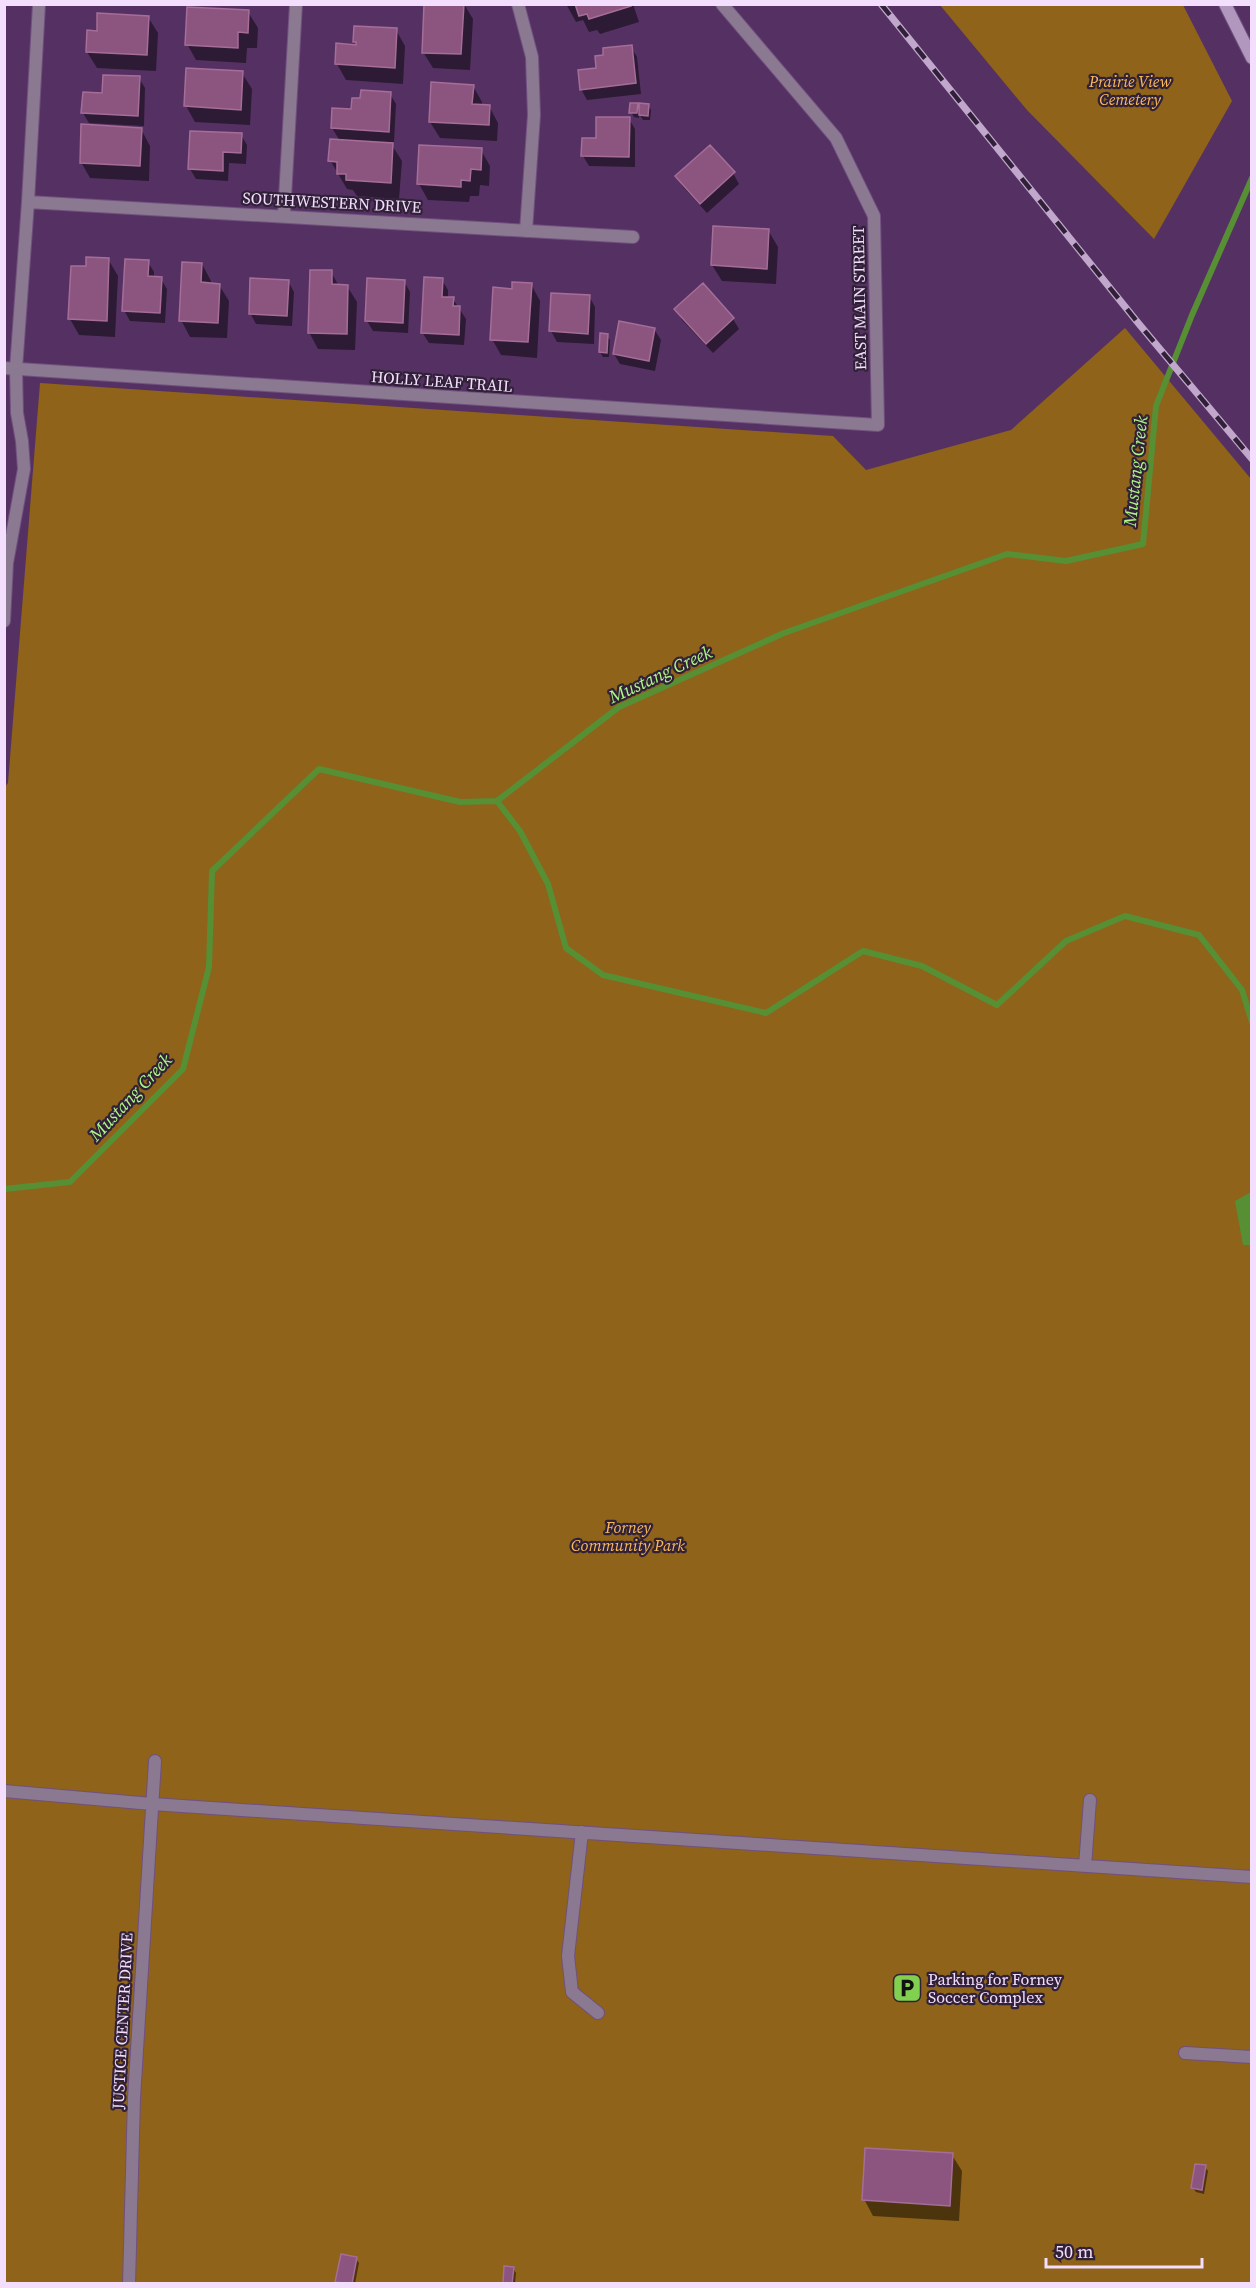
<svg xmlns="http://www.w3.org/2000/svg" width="1256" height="2288" viewBox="0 0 1256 2288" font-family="'Source Serif 4',serif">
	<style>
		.green { fill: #8f6319 }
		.water { fill: #578f35 }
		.shadow { fill: #0007 }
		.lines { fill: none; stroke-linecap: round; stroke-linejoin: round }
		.stream { stroke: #578f35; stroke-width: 6 }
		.building { fill: #8b557f; stroke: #a56d98; stroke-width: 1.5 }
		.lane-casing { stroke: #71507f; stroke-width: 14 }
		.street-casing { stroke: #71507f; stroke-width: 14 }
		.secondary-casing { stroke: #71507f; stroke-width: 14 }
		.lane { stroke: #8a7991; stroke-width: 12 }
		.street { stroke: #8a7991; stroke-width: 12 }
		.secondary { stroke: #b196bd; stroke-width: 12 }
		.rail-casing { stroke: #c1a7cc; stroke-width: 7 }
		.rail { stroke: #312138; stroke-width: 4.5; stroke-dasharray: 14; stroke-linecap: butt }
		.labels { text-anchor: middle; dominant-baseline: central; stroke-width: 4.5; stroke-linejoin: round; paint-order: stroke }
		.park-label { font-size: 16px; font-style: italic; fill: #f9ba5a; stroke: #312138 }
		.street-label { font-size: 16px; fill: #f3defd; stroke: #312138 }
		.poi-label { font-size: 16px; fill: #f3defd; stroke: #312138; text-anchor: start }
		.water-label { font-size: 18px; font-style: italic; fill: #aef985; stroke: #312138 }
	</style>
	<rect width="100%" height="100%" fill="#553163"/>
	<!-- green -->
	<path class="green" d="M 940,5 L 1183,5 L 1232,101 L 1154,239 L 1027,110 Z
		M 1125,328 L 1251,479 L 1251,2283 L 5,2284 L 4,788 L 8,783 L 40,383 L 833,436 L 866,470 L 1011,430 Z"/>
	<!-- water -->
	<path class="water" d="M 1251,1192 L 1251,1245 L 1243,1245 L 1235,1201 Z"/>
	<!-- shadow -->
	<path class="shadow" d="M 426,4 L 464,4 L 473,19 L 470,70 L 433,68 L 423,52 Z
		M 566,4 L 633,4 L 639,22 L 600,34 L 597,30 L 589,32 L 583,20 L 576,22 Z
		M 248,12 L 258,28 L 257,48 L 247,48 L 246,63 L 196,60 L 187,44 Z
		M 148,17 L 158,33 L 156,71 L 97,68 L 87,52 L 98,32 Z
		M 396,30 L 405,46 L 403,84 L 346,80 L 337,64 L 357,46 L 355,42 Z
		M 631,47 L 637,57 L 641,94 L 587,100 L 581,89 L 605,56 Z
		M 188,70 L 242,73 L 252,89 L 250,125 L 195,122 L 186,106 Z
		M 139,78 L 145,88 L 144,126 L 89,123 L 83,113 L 104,94 Z
		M 473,86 L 482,102 L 482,106 L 489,106 L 498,123 L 497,141 L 440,138 L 430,122 Z
		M 390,94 L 396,104 L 394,142 L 390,142 L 402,161 L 399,199 L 357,196 L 353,190 L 347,189 L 330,160 L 340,141 L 332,128 L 352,110 Z
		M 637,105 L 640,111 L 648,105 L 651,110 L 650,120 L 643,120 L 639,114 L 639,118 L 634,117 L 631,112 Z
		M 629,119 L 635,129 L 635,167 L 589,166 L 583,156 L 597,140 Z
		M 141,129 L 150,146 L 149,181 L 90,178 L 81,162 Z
		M 241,135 L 247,145 L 246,164 L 229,163 L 228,181 L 196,179 L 190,169 Z
		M 481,150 L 490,166 L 489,186 L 480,185 L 479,196 L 470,196 L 469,202 L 428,200 L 419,184 Z
		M 733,173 L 739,184 L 707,213 L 683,187 L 677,176 Z
		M 768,230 L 778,247 L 776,284 L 722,281 L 712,265 Z
		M 108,259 L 118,276 L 115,337 L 79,335 L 70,319 L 87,268 Z
		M 148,262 L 154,272 L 154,278 L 161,279 L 167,289 L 165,323 L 130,321 L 124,310 Z
		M 202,264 L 211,281 L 211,284 L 219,285 L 229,301 L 227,338 L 190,337 L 181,320 Z
		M 331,272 L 339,286 L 347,286 L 357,302 L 355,350 L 318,349 L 309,332 Z
		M 442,280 L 448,290 L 448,298 L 453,299 L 466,319 L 464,345 L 429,343 L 422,332 Z
		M 288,281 L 294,292 L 292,326 L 256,324 L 250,313 Z
		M 404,281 L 410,292 L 408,333 L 373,331 L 367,321 Z
		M 531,284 L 540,301 L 537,358 L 501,355 L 492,339 L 513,290 Z
		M 703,285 L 733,319 L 739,329 L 713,353 L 682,320 L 676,309 Z
		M 589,296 L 595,307 L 594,344 L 557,342 L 551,331 Z
		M 654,329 L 661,340 L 655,371 L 620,364 L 614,354 Z
		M 607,336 L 610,340 L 609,357 L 603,357 L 600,352 Z
		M 952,2155 L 962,2171 L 959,2221 L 873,2216 L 864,2199 Z
		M 1205,2167 L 1208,2171 L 1204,2194 L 1196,2192 L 1193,2188 Z
		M 356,2259 L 359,2263 L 355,2284 L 338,2284 L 337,2282 Z
		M 513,2268 L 516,2273 L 515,2284 L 504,2284 Z"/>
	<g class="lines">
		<!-- stream -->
		<path class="stream" d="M 497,801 L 520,831 L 548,884 L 566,948 L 603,975 L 766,1013 L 863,951 L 922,966 L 997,1005 L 1066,941 L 1125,916 L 1199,935 L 1242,990 L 1252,1022
			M 4,1189 L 70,1182 L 183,1069 L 209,967 L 212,871 L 319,769 L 460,802 L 497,801 L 619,707 L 784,633 L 1007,554 L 1066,561 L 1143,544 L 1156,406 L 1192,315 L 1252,178"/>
	</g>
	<!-- building -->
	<path class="building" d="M 424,4 L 464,4 L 461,54 L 422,53 Z
		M 575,4 L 630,4 L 631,6 L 589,19 L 587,14 L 579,16 Z
		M 187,7 L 249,10 L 248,33 L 238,32 L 238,48 L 185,45 Z
		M 97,13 L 149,16 L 147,55 L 86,52 L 87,30 L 97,31 Z
		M 354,26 L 397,28 L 395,68 L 335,64 L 336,43 L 356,45 L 356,42 L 353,42 Z
		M 632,45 L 636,83 L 580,90 L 578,70 L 596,68 L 595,56 L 603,55 L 603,48 Z
		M 186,68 L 243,71 L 241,110 L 184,106 Z
		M 103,75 L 140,76 L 138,116 L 81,113 L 83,92 L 102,93 Z
		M 431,82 L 474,85 L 472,104 L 490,105 L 489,125 L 429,122 Z
		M 361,90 L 391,92 L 389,132 L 331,128 L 332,108 L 351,109 L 352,98 L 360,98 Z
		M 630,103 L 638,103 L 637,113 L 629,113 Z
		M 639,103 L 649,104 L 648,116 L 639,115 Z
		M 596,117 L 630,117 L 629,157 L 581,156 L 582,138 L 596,138 Z
		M 81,124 L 142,128 L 140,166 L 80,163 Z
		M 190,131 L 242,133 L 241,153 L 223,152 L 223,171 L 188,169 Z
		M 330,139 L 393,143 L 391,183 L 346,180 L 346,174 L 337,174 L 337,162 L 328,161 Z
		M 419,145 L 482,148 L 481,170 L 471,169 L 470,181 L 461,180 L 461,187 L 417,184 Z
		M 710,145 L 735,172 L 700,204 L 675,176 Z
		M 713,226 L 769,229 L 767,269 L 711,265 Z
		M 86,257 L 109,258 L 107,321 L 68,319 L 71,266 L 86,266 Z
		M 125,259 L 149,260 L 148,276 L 162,277 L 160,313 L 122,311 Z
		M 182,262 L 202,263 L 201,282 L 220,284 L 218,323 L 179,321 Z
		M 310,270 L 332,270 L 332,284 L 348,285 L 347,334 L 308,333 Z
		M 424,277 L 443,278 L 442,297 L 454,297 L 453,306 L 460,306 L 459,335 L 421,333 Z
		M 250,278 L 289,280 L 287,316 L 249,314 Z
		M 367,278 L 405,280 L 403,323 L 365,321 Z
		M 512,282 L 532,283 L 528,342 L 490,340 L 493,287 L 512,289 Z
		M 703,283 L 734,318 L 706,344 L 674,309 Z
		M 551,293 L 590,295 L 588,334 L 549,331 Z
		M 619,321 L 655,328 L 649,361 L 613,354 Z
		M 600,333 L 608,334 L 607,353 L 599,352 Z
		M 865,2148 L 953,2153 L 950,2206 L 862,2200 Z
		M 1195,2164 L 1206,2165 L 1202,2190 L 1191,2188 Z
		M 341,2254 L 357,2257 L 352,2284 L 335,2282 Z
		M 504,2266 L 514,2267 L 512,2284 L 503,2284 Z"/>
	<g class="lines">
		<!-- lane casing -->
		<g class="lane-casing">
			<path id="lane" d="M 4,621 L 7,563 L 24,469 L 22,441 L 17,413 L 16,369
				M 4,1791 L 152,1804 L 1252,1877
				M 582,1832 L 568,1956 L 572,1992 L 598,2013
				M 1085,1866 L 1090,1800
				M 1185,2053 L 1252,2057
				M 129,2284 L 134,2098 L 155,1761"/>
		</g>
		<!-- street casing -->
		<g class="street-casing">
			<path id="street" d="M 518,4 L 532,57 L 534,115 L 526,231
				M 28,202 L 633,237
				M 284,215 L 296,4
				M 4,368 L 878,425 L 874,216 L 836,138 L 722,4
				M 16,369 L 28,202 L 39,4"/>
		</g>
		<!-- secondary casing -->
		<g class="secondary-casing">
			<path id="secondary" d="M 1225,4 L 1252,58"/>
		</g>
		<!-- lane -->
		<use href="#lane" class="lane"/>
		<!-- street -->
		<use href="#street" class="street"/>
		<!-- secondary -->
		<use href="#secondary" class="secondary"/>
		<!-- rail casing -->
		<g class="rail-casing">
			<path id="rail" d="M 881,4 L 1139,324 L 1252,459"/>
		</g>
		<!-- rail -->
		<use href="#rail" class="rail"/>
	</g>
	<!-- icons -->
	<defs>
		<g id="parking-square" transform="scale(1.5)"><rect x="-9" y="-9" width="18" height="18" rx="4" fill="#81d050" stroke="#312138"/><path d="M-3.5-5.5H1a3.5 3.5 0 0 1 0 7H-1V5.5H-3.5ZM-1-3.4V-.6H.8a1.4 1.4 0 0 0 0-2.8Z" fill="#111"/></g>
	</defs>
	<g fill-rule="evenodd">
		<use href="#parking-square" x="907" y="1988"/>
	</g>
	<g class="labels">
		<!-- park labels -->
		<g class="park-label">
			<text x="1130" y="81">Prairie View<tspan x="1130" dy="18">Cemetery</tspan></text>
			<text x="628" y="1527">Forney<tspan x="628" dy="18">Community Park</tspan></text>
		</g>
		<!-- street labels -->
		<g class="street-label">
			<text transform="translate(332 202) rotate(3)">SOUTHWESTERN DRIVE</text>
			<text transform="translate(859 298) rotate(-91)">EAST MAIN STREET</text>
			<text transform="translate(442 381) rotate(4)">HOLLY LEAF TRAIL</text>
			<text transform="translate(122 2021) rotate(-87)">JUSTICE CENTER DRIVE</text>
		</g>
		<!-- poi labels -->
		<g class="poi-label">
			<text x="928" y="1979">Parking for Forney<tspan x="928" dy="18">Soccer Complex</tspan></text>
		</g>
		<!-- water labels -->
		<g class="water-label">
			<text transform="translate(1135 471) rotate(-84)">Mustang Creek</text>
			<text transform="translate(660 674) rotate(-25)">Mustang Creek</text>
			<text transform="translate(130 1097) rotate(-47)">Mustang Creek</text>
		</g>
	</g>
	<!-- border -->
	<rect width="1256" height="2288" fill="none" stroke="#f3defd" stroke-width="12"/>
	<!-- scale -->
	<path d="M1046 2258v9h156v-9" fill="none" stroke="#f3defd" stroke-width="3"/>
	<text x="1055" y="2258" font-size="18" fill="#f3defd" stroke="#312138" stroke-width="4.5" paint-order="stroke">50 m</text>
</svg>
